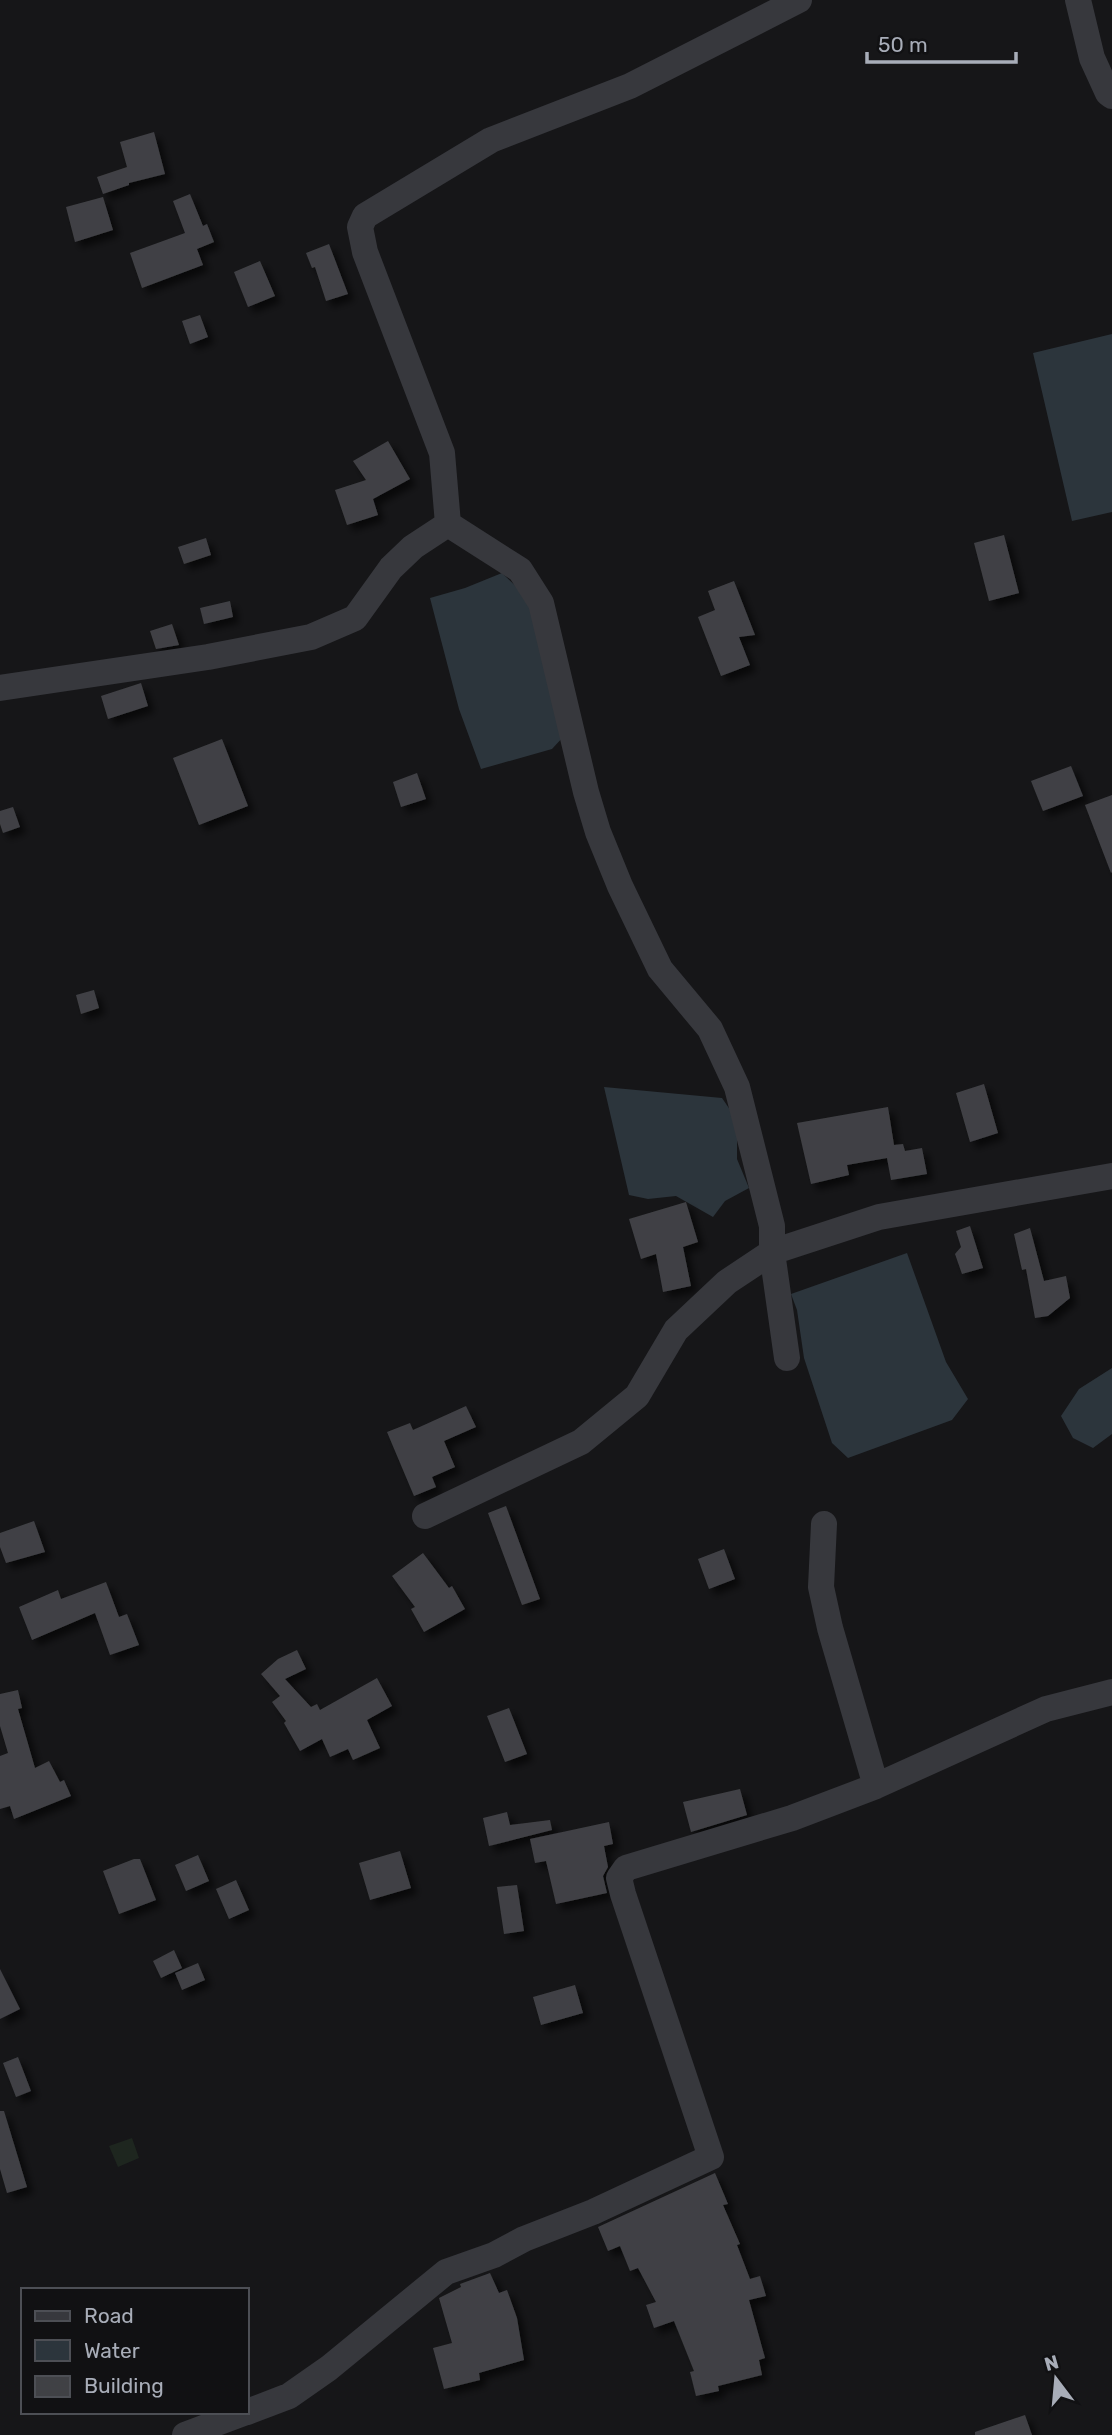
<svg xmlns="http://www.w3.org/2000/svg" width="1112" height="2435" viewBox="0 0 1112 2435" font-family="Rubik,sans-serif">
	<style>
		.green { fill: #1e261f }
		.water { fill: #2c353c }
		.building { fill: #404145; filter: url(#shadow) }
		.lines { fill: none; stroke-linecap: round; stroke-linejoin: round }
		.minor { stroke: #37383d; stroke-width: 26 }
	</style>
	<defs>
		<filter id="shadow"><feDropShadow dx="6" dy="6" stdDeviation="3.5" flood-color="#0009"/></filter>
	</defs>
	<rect width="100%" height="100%" fill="#161618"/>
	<!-- green -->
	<path class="green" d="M 132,2138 L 139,2158 L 118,2167 L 109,2146 Z"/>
	<!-- water -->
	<path class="water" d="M 1112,334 L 1112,512 L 1072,521 L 1033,353 Z
		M 502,573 L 527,597 L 564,736 L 552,749 L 481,769 L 459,709 L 430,598 L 465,588 Z
		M 604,1087 L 722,1098 L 737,1120 L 737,1159 L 749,1188 L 725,1201 L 713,1217 L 676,1196 L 648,1199 L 629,1195 Z
		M 907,1253 L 946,1362 L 968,1399 L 952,1420 L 848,1458 L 832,1443 L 804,1358 L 797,1310 L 791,1294 Z
		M 1112,1368 L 1112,1434 L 1093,1448 L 1073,1438 L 1061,1416 L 1079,1389 Z"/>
	<!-- building -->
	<path class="building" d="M 154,132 L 165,174 L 129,183 L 129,185 L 103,194 L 97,177 L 127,167 L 120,142 Z
		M 190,194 L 203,226 L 207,224 L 214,242 L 197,249 L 203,265 L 142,288 L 130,253 L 185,233 L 173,201 Z
		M 103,197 L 113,230 L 75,242 L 66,207 Z
		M 329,244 L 348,294 L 326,301 L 315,267 L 312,268 L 306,253 Z
		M 260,261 L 275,296 L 248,307 L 234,272 Z
		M 200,315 L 208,337 L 190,344 L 182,321 Z
		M 388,441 L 410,479 L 373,499 L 378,515 L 347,525 L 335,490 L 366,480 L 353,461 Z
		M 1004,535 L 1019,593 L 989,601 L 974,543 Z
		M 206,538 L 211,555 L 184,564 L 178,547 Z
		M 734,581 L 755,635 L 739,637 L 750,665 L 721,676 L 698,617 L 715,610 L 708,591 Z
		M 230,601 L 233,617 L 204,624 L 200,608 Z
		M 172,624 L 179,645 L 156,649 L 150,631 Z
		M 141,683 L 148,706 L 108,719 L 101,696 Z
		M 222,739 L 248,806 L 199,825 L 173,758 Z
		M 1071,766 L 1083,796 L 1043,811 L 1031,781 Z
		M 417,773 L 426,799 L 401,807 L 393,782 Z
		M 1112,795 L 1112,872 L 1111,873 L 1085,805 Z
		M 13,807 L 20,827 L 3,833 L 0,824 L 0,811 Z
		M 94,990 L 99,1008 L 81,1014 L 76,995 Z
		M 984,1084 L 998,1133 L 970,1142 L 956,1093 Z
		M 888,1107 L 894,1145 L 903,1144 L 905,1151 L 922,1148 L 927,1174 L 891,1180 L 887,1158 L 847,1165 L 849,1175 L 811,1184 L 797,1123 Z
		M 686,1202 L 698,1242 L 683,1247 L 691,1286 L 663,1292 L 656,1254 L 641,1259 L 629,1219 Z
		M 970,1226 L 983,1268 L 962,1274 L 955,1254 L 961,1247 L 956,1231 Z
		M 1030,1228 L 1044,1281 L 1066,1276 L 1070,1298 L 1048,1316 L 1035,1318 L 1026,1269 L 1022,1270 L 1014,1234 Z
		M 466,1406 L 476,1427 L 444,1441 L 455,1467 L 432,1477 L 436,1487 L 414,1496 L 387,1432 L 410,1423 L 413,1430 Z
		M 506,1506 L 540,1599 L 522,1605 L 488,1513 Z
		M 34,1521 L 45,1552 L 6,1563 L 0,1547 L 0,1533 Z
		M 724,1549 L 735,1579 L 709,1589 L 698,1559 Z
		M 423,1553 L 449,1588 L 452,1586 L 465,1609 L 424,1632 L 411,1609 L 415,1607 L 392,1576 Z
		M 106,1582 L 119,1617 L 127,1614 L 139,1645 L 110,1655 L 95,1613 L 32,1640 L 19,1607 L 58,1590 L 61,1599 Z
		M 297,1650 L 306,1669 L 285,1679 L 311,1707 L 317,1704 L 320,1710 L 377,1678 L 392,1706 L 367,1720 L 380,1748 L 353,1760 L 348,1749 L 330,1757 L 322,1739 L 300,1751 L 284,1723 L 286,1721 L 272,1702 L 280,1696 L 261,1674 L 278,1659 Z
		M 18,1690 L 22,1708 L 18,1709 L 35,1768 L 49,1761 L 60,1782 L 64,1780 L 71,1796 L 14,1819 L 10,1806 L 0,1809 L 0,1756 L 8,1753 L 0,1726 L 0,1694 Z
		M 509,1708 L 527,1754 L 505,1762 L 487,1716 Z
		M 740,1789 L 747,1815 L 691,1832 L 683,1802 Z
		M 507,1812 L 510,1825 L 550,1820 L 552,1830 L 489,1846 L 483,1818 Z
		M 609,1822 L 613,1844 L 604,1846 L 608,1867 L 603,1876 L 607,1893 L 556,1904 L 546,1861 L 535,1863 L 530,1839 Z
		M 400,1851 L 411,1888 L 370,1900 L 359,1863 Z
		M 198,1855 L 209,1881 L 186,1891 L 175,1865 Z
		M 134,1859 L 140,1859 L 156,1900 L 119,1914 L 103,1871 Z
		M 236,1880 L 249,1910 L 229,1919 L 216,1889 Z
		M 517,1885 L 524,1931 L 504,1934 L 497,1887 Z
		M 174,1950 L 182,1968 L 161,1978 L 153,1961 Z
		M 198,1963 L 205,1980 L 182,1990 L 175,1973 Z
		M 0,1969 L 20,2009 L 0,2019 Z
		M 575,1985 L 583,2013 L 541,2025 L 533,1997 Z
		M 18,2057 L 31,2091 L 16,2097 L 3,2063 Z
		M 0,2111 L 4,2111 L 27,2187 L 7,2193 L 0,2169 Z
		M 715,2173 L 728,2204 L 723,2205 L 740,2244 L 737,2245 L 750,2279 L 760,2276 L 766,2296 L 749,2300 L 765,2358 L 759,2360 L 762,2375 L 718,2386 L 719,2391 L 696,2396 L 690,2372 L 694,2371 L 674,2321 L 654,2328 L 646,2305 L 656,2302 L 638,2268 L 630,2271 L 620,2246 L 608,2251 L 598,2227 Z
		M 490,2273 L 499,2293 L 507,2290 L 517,2318 L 524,2360 L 479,2373 L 480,2380 L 444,2389 L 433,2348 L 452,2343 L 439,2298 L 461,2287 L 460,2284 Z
		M 1025,2415 L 1032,2435 L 975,2435 L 975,2432 Z"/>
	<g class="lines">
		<!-- minor -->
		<path class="minor" d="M 1078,0 L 1092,58 L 1108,93 L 1112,96
			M 0,688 L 208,657 L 311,637 L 355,618 L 391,568 L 413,547 L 448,524
			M 787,1358 L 772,1252 L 879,1217 L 1112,1176
			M 425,1516 L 581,1442 L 637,1396 L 676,1330 L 727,1282 L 772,1252 L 772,1226 L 737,1087 L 710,1029 L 660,969 L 620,886 L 598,832 L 586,792 L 541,603 L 520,570 L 448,524 L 442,453 L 365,252 L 360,227 L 365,216 L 491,140 L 630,86 L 799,0
			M 824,1524 L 821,1587 L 830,1628 L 876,1786
			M 247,2412 L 289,2396 L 329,2368 L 446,2272 L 494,2255 L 524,2239 L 593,2212 L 711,2157 L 623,1894 L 619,1878 L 626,1868 L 792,1818 L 876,1786 L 1046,1709 L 1112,1692
			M 185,2435 L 246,2412"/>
	</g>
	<!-- legend -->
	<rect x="21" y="2288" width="228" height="126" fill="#111113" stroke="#4d4f55" stroke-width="2"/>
	<rect x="35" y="2311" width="35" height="10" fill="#37383d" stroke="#4d4f55" stroke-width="2"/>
	<text x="84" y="2323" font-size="21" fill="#a8adb8">Road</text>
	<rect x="35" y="2340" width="35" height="21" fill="#2c353c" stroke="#4d4f55" stroke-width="2"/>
	<text x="84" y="2358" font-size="21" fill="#a8adb8">Water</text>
	<rect x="35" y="2376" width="35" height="21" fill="#404145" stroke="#4d4f55" stroke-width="2"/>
	<text x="84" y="2393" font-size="21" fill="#a8adb8">Building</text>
	<!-- north arrow -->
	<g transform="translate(1056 2379) rotate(344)" stroke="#111113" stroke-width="5" paint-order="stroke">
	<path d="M0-5L12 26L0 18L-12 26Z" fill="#a8adb8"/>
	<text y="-10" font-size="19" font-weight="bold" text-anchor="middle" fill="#a8adb8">N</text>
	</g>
	<!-- scale -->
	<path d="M867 52v10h149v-10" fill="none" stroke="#a8adb8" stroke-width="3.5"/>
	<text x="878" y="52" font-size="21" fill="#a8adb8" stroke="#111113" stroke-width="5" paint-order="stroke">50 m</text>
</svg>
